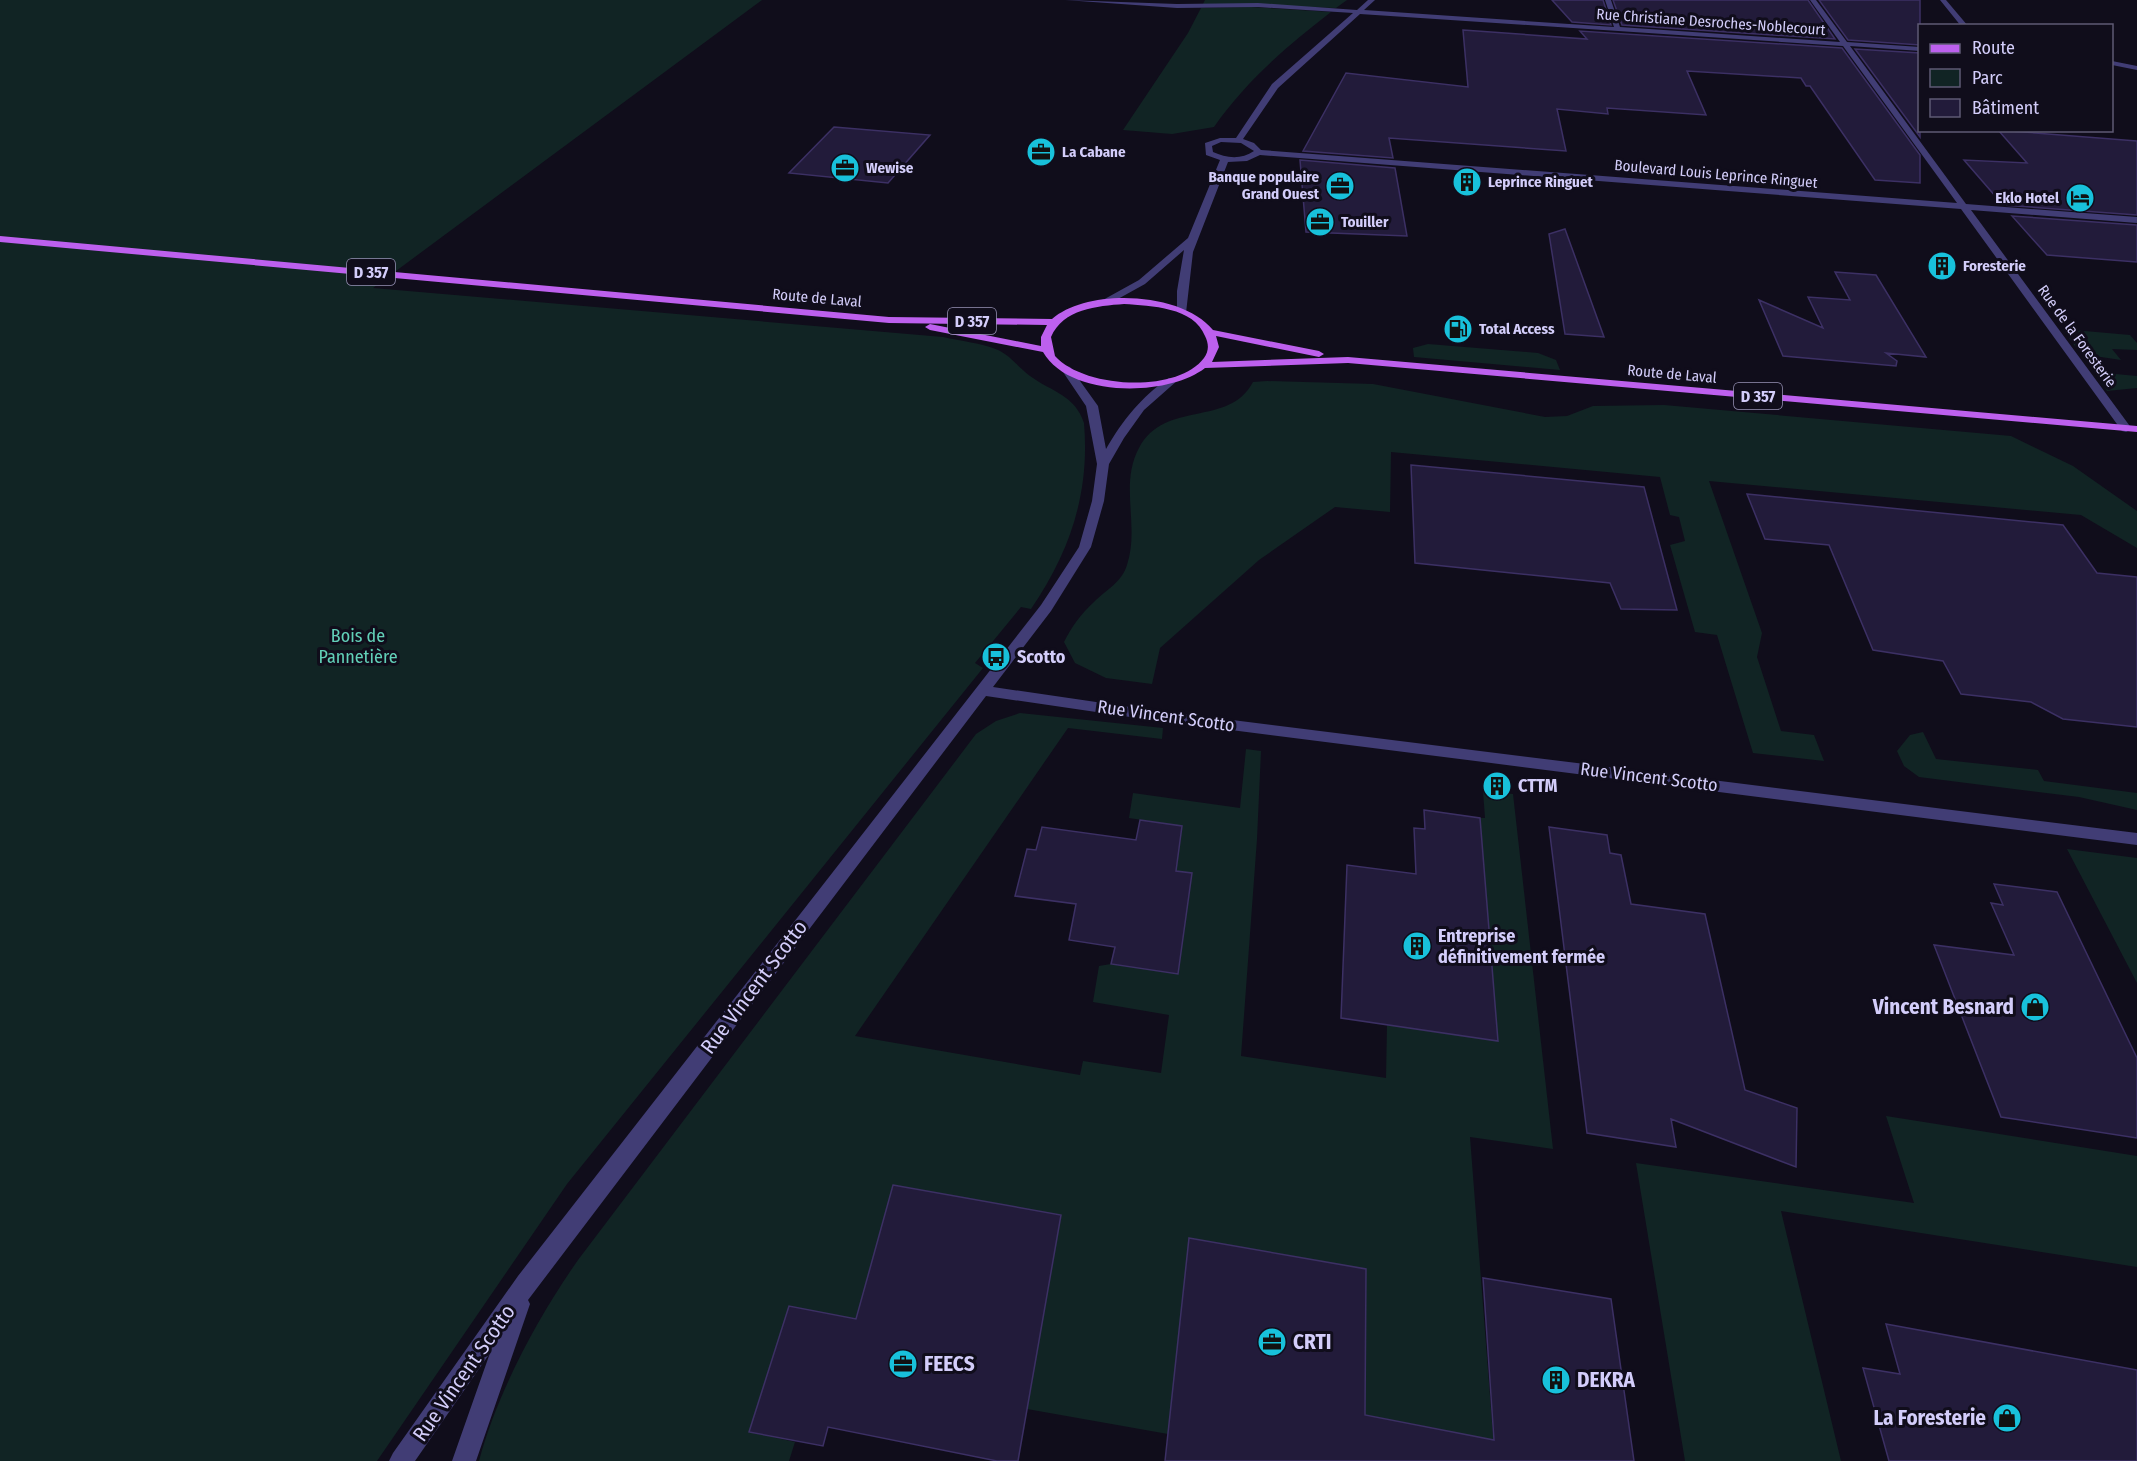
<svg xmlns="http://www.w3.org/2000/svg" width="2137" height="1461" viewBox="0 0 2137 1461" font-family="'Fira Sans Condensed',sans-serif">
	<style>
		.green { fill: #112424 }
		.building { fill: #221b3a; stroke: #3c3064; stroke-width: 1.5 }
		.lines { fill: none; stroke-linecap: round; stroke-linejoin: round }
		.street { fill: #413d75; fill-rule: evenodd }
		.primary { fill: #bd60ee; fill-rule: evenodd }
		.labels { text-anchor: middle; dominant-baseline: central; stroke-width: 6; stroke-linejoin: round; paint-order: stroke }
		.far-street-label { font-size: 15px; fill: #d3cdfa; stroke: #100d1b }
		.far-poi-label { font-size: 15px; font-weight: bold; fill: #d3cdfa; stroke: #100d1b; text-anchor: start }
		.shield { fill: #100d1b; stroke: #9893b7; stroke-width: 1.5 }
		.shield-label { font-size: 16px; font-weight: bold; fill: #d3cdfa }
		.park-label { font-size: 18px; fill: #62d0b8; stroke: #100d1b }
		.poi-label { font-size: 18px; font-weight: bold; fill: #d3cdfa; stroke: #100d1b; text-anchor: start }
		.street-label { font-size: 18px; fill: #d3cdfa; stroke: #100d1b }
		.near-street-label { font-size: 21px; fill: #d3cdfa; stroke: #100d1b }
		.near-poi-label { font-size: 21px; font-weight: bold; fill: #d3cdfa; stroke: #100d1b; text-anchor: start }
	</style>
	<rect width="100%" height="100%" fill="#100d1b"/>
	<!-- green -->
	<path class="green" d="M 0,0 L 762,0 L 373,288 L 943,337 C 961,341 981,343 998,350 C 1011,356 1018,367 1030,376 C 1052,392 1075,395 1084,423 C 1090,493 1070,552 1031,609 L 1021,607 L 975,663 L 983,668 L 567,1184 L 377,1461 L 0,1461 Z
		M 1205,0 L 1347,0 L 1336,8 L 1203,4 Z
		M 1251,7 L 1331,12 C 1287,46 1247,80 1214,127 L 1172,134 L 1123,130 L 1188,33 L 1201,8 Z
		M 2062,329 L 2130,335 L 2137,343 L 2137,350 L 2112,349 L 2121,360 L 2081,354 Z
		M 1428,344 L 1538,353 L 1556,360 L 1560,370 L 1414,357 L 1413,348 Z
		M 2094,372 L 2137,376 L 2137,388 L 2107,391 Z
		M 1267,381 L 1373,384 L 1545,417 L 1567,416 L 1593,406 L 1664,405 L 2011,436 L 2073,466 L 2137,511 L 2137,548 L 2081,515 L 1709,481 L 1762,633 L 1757,657 L 1781,731 L 1814,735 L 1824,761 L 1753,753 L 1717,635 L 1695,632 L 1670,545 L 1685,541 L 1679,517 L 1670,515 L 1660,477 L 1391,452 L 1390,512 L 1335,507 L 1259,560 L 1160,648 L 1152,684 L 1106,678 L 1075,663 L 1064,642 C 1072,626 1081,614 1094,602 C 1106,590 1122,582 1127,565 C 1140,526 1119,485 1139,448 C 1165,399 1229,428 1253,382 Z
		M 1020,713 L 1163,728 L 1162,739 L 1068,728 L 855,1036 L 1080,1075 L 1083,1061 L 1161,1073 L 1169,1015 L 1093,1002 L 1099,966 L 1111,964 L 1178,974 L 1191,873 L 1176,871 L 1182,826 L 1129,818 L 1133,793 L 1240,808 L 1246,749 L 1261,751 L 1257,839 L 1241,1056 L 1386,1078 L 1387,1025 L 1497,1041 L 1480,818 L 1485,818 L 1483,791 L 1513,794 L 1553,1149 L 1470,1137 L 1495,1461 L 1441,1461 L 1440,1429 L 1365,1415 L 1366,1269 L 1190,1238 L 1168,1434 L 1027,1409 L 1061,1215 L 894,1185 L 856,1319 L 789,1307 L 749,1432 L 795,1442 L 789,1461 L 479,1461 C 497,1393 538,1317 578,1260 L 976,734 L 996,721 Z
		M 1923,732 L 1936,759 L 2038,770 L 2044,781 L 2137,793 L 2137,810 L 2079,797 L 1919,777 L 1904,766 L 1897,751 L 1910,735 Z
		M 2067,849 L 2137,858 L 2137,983 Z
		M 1886,1116 L 2137,1156 L 2137,1267 L 1781,1211 L 1841,1461 L 1685,1461 L 1636,1163 L 1914,1203 Z"/>
	<!-- building -->
	<path class="building" d="M 1552,0 L 1603,0 L 1611,25 L 1572,22 Z
		M 1613,0 L 1808,0 L 1835,39 L 1622,25 Z
		M 1819,0 L 1920,0 L 1920,45 L 1848,40 Z
		M 1463,30 L 1587,39 L 1580,31 L 1842,48 L 1920,155 L 1920,183 L 1875,180 L 1810,86 L 1806,86 L 1801,78 L 1687,71 L 1706,115 L 1607,108 L 1608,114 L 1557,109 L 1566,151 L 1389,138 L 1393,158 L 1303,151 L 1346,73 L 1468,87 Z
		M 1855,49 L 1920,53 L 1920,137 Z
		M 834,127 L 930,135 L 888,183 L 789,173 Z
		M 1998,130 L 2137,141 L 2137,215 L 2003,205 L 1964,160 L 2027,163 Z
		M 1300,160 L 1395,168 L 1407,236 L 1306,232 Z
		M 2012,216 L 2137,225 L 2137,262 L 2047,255 Z
		M 1565,229 L 1604,337 L 1565,334 L 1549,234 Z
		M 1835,272 L 1876,275 L 1926,357 L 1886,353 L 1897,361 L 1896,366 L 1783,356 L 1759,300 L 1823,328 L 1808,297 L 1850,300 Z
		M 1411,465 L 1644,487 L 1677,610 L 1621,609 L 1610,583 L 1415,563 Z
		M 1747,494 L 2063,525 L 2097,573 L 2137,577 L 2137,727 L 2063,719 L 2031,702 L 1961,694 L 1943,661 L 1873,650 L 1829,545 L 1765,539 Z
		M 1424,810 L 1480,818 L 1498,1041 L 1341,1018 L 1347,865 L 1416,874 L 1414,828 L 1425,829 Z
		M 1140,820 L 1182,826 L 1176,871 L 1192,873 L 1178,974 L 1111,964 L 1115,947 L 1069,940 L 1076,904 L 1015,896 L 1027,849 L 1036,850 L 1042,827 L 1136,840 Z
		M 1549,827 L 1607,835 L 1610,853 L 1621,855 L 1631,904 L 1705,914 L 1745,1090 L 1797,1108 L 1796,1167 L 1671,1119 L 1676,1147 L 1587,1133 Z
		M 1994,884 L 2057,892 L 2137,1058 L 2137,1138 L 2001,1117 L 1934,945 L 2014,955 L 1991,903 L 2003,905 Z
		M 893,1185 L 1061,1215 L 1018,1461 L 997,1461 L 828,1427 L 823,1446 L 749,1432 L 789,1306 L 856,1319 Z
		M 1189,1238 L 1366,1269 L 1365,1415 L 1494,1440 L 1483,1278 L 1611,1299 L 1634,1461 L 1165,1461 Z
		M 1886,1324 L 2137,1370 L 2137,1461 L 1889,1461 L 1863,1368 L 1900,1374 Z"/>
	<g class="lines">
		<!-- street -->
		<path class="street" d="M 1065,0 L 1177,4 L 1258,3 L 1357,10 L 1368,0 L 1375,0 L 1364,10 L 1614,27 L 1605,0 L 1611,0 L 1620,27 L 1840,42 L 1810,0 L 1816,0 L 1847,42 L 1920,47 L 1920,51 L 1850,46 L 1966,204 L 2137,217 L 2137,223 L 1971,210 L 2132,429 L 2126,432 L 2122,431 L 1961,209 L 1260,155 L 1247,161 L 1228,162 L 1193,252 L 1186,313 L 1177,311 L 1177,291 L 1184,250 L 1145,284 L 1107,305 L 1101,305 L 1101,301 L 1139,280 L 1188,238 L 1220,160 L 1206,155 L 1205,143 L 1220,138 L 1236,138 L 1272,84 L 1353,13 L 1258,7 L 1177,8 ZM 1360,14 L 1843,46 L 1957,203 L 1261,150 L 1254,143 L 1243,139 L 1278,88 ZM 1221,142 L 1241,143 L 1254,151 C 1241,160 1226,158 1213,152 L 1212,146 Z
			M 1940,0 L 1946,0 L 1968,26 L 1961,26 Z
			M 2112,61 L 2137,66 L 2137,70 L 2112,65 Z
			M 1066,366 L 1070,367 L 1098,406 L 1106,449 C 1123,420 1141,397 1169,378 L 1178,380 L 1144,410 L 1124,438 L 1109,464 L 1104,501 L 1091,547 L 1051,611 L 993,687 L 1137,708 L 2137,833 L 2137,845 L 1137,718 L 986,696 L 528,1300 L 530,1304 L 476,1461 L 452,1461 L 490,1353 L 415,1461 L 389,1461 L 393,1453 L 518,1276 L 1041,605 L 1079,547 L 1092,501 L 1097,464 L 1086,406 L 1061,369 Z"/>
		<!-- primary -->
		<path class="primary" d="M 0,236 L 889,317 L 1052,319 C 1088,287 1183,292 1213,330 L 1319,351 L 1324,354 L 1319,357 L 1216,336 L 1219,347 L 1212,362 L 1348,357 L 2137,426 L 2137,432 L 1348,363 L 1205,368 C 1168,397 1069,398 1043,352 L 930,330 L 925,327 L 930,324 L 1041,346 L 1041,337 L 1047,325 L 889,323 L 0,242 ZM 1124,304 C 1151,306 1194,307 1205,336 C 1209,344 1209,351 1204,358 C 1177,394 1083,388 1055,356 L 1051,337 C 1063,309 1097,306 1124,304 Z"/>
	</g>
	<!-- icons -->
	<defs>
		<g id="office-disc" transform="scale(1.5)"><circle r="9.5" fill="#18c1db" stroke="#100d1b"/><path d="M-6-3h4V-5.5h4V-3h4V5H-6ZM-1-4.5V-3h2v-1.5ZM-6 0V1H6V0Z" fill="#111"/></g>
		<g id="building-disc" transform="scale(1.5)"><circle r="9.5" fill="#18c1db" stroke="#100d1b"/><path d="M-4-6H4V6H1V3H-1V6H-4ZM-2.5-4.3h1.7v1.8h-1.7ZM.8-4.3h1.7v1.8H.8ZM-2.5-1h1.7V.8h-1.7ZM.8-1h1.7V.8H.8Z" fill="#111"/></g>
		<g id="hotel-disc" transform="scale(1.5)"><circle r="9.5" fill="#18c1db" stroke="#100d1b"/><path d="M-6-4.5h1.5V1H6V5H4.5V3h-9V5H-6ZM-4 0a1.8 1.8 0 1 1 3.6 0ZM.5 0V-2.5h3Q6-2.5 6 0Z" fill="#111"/></g>
		<g id="fuel-disc" transform="scale(1.5)"><circle r="9.5" fill="#18c1db" stroke="#100d1b"/><path d="M-5.5-6h7V0h2V4h1.3V-2.5L3-4.5l.8-.8L6-3V5H2.5V1h-1V6h-7ZM-4.2-4.7v3.2H.2V-4.7Z" fill="#111"/></g>
		<g id="bus-disc" transform="scale(1.5)"><circle r="9.5" fill="#18c1db" stroke="#100d1b"/><path d="M-5-6H5V4H4V6H2V4H-2V6H-4V4H-5ZM-3.5-4V0h7V-4ZM-3.5 1.2v1.5H-2V1.2ZM2 1.2v1.5H3.5V1.2Z" fill="#111"/></g>
		<g id="shop-disc" transform="scale(1.5)"><circle r="9.5" fill="#18c1db" stroke="#100d1b"/><path d="M-5-2.5h2.3a2.7 3.5 0 0 1 5.4 0H5L5.5 6h-11ZM-1.5-2.5h3a1.5 2.3 0 0 0-3 0Z" fill="#111"/></g>
	</defs>
	<g fill-rule="evenodd">
		<use href="#office-disc" x="1041" y="152"/>
		<use href="#office-disc" x="845" y="168"/>
		<use href="#building-disc" x="1467" y="182"/>
		<use href="#office-disc" x="1340" y="186"/>
		<use href="#hotel-disc" x="2080" y="198"/>
		<use href="#office-disc" x="1320" y="222"/>
		<use href="#building-disc" x="1942" y="266"/>
		<use href="#fuel-disc" x="1458" y="329"/>
		<use href="#bus-disc" x="996" y="657"/>
		<use href="#building-disc" x="1497" y="786"/>
		<use href="#building-disc" x="1417" y="946"/>
		<use href="#shop-disc" x="2035" y="1007"/>
		<use href="#office-disc" x="1272" y="1342"/>
		<use href="#office-disc" x="903" y="1364"/>
		<use href="#building-disc" x="1556" y="1380"/>
		<use href="#shop-disc" x="2007" y="1418"/>
	</g>
	<g class="labels">
		<!-- far-street labels -->
		<g class="far-street-label">
			<text transform="translate(1711 22) rotate(4)">Rue Christiane Desroches-Noblecourt</text>
			<text transform="translate(1716 174) rotate(5)">Boulevard Louis Leprince Ringuet</text>
			<text transform="translate(817 298) rotate(5)">Route de Laval</text>
			<text transform="translate(2077 336) rotate(54)">Rue de la Foresterie</text>
			<text transform="translate(1672 374) rotate(5)">Route de Laval</text>
		</g>
		<!-- far-poi labels -->
		<g class="far-poi-label">
			<text x="1062" y="152">La Cabane</text>
			<text x="866" y="168">Wewise</text>
			<text x="1319" y="177" text-anchor="end">Banque populaire<tspan x="1319" dy="17">Grand Ouest</tspan></text>
			<text x="1488" y="182">Leprince Ringuet</text>
			<text x="2059" y="198" text-anchor="end">Eklo Hotel</text>
			<text x="1341" y="222">Touiller</text>
			<text x="1963" y="266">Foresterie</text>
			<text x="1479" y="329">Total Access</text>
		</g>
		<!-- shield labels -->
		<g class="shield">
			<rect x="347" y="259" width="48" height="26" rx="4.5"/>
			<rect x="948" y="308" width="48" height="26" rx="4.5"/>
			<rect x="1734" y="383" width="48" height="26" rx="4.5"/>
		</g>
		<g class="shield-label">
			<text x="371" y="272">D 357</text>
			<text x="972" y="321">D 357</text>
			<text x="1758" y="396">D 357</text>
		</g>
		<!-- park labels -->
		<g class="park-label">
			<text x="358" y="636">Bois de<tspan x="358" dy="21">Pannetière</tspan></text>
		</g>
		<!-- poi labels -->
		<g class="poi-label">
			<text x="1017" y="657">Scotto</text>
			<text x="1518" y="786">CTTM</text>
			<text x="1438" y="936">Entreprise<tspan x="1438" dy="21">définitivement fermée</tspan></text>
		</g>
		<!-- street labels -->
		<g class="street-label">
			<text transform="translate(1166 716) rotate(8)">Rue Vincent Scotto</text>
			<text transform="translate(1649 777) rotate(7)">Rue Vincent Scotto</text>
		</g>
		<!-- near-street labels -->
		<g class="near-street-label">
			<text transform="translate(754 987) rotate(-53)">Rue Vincent Scotto</text>
			<text transform="translate(464 1373) rotate(-55)">Rue Vincent Scotto</text>
		</g>
		<!-- near-poi labels -->
		<g class="near-poi-label">
			<text x="2014" y="1007" text-anchor="end">Vincent Besnard</text>
			<text x="1293" y="1342">CRTI</text>
			<text x="924" y="1364">FEECS</text>
			<text x="1577" y="1380">DEKRA</text>
			<text x="1986" y="1418" text-anchor="end">La Foresterie</text>
		</g>
	</g>
	<!-- legend -->
	<rect x="1918" y="24" width="195" height="108" fill="#100d1b" stroke="#5e5a74" stroke-width="1.5"/>
	<rect x="1930" y="44" width="30" height="9" fill="#bd60ee" stroke="#5e5a74" stroke-width="1.5"/>
	<text x="1972" y="54" font-size="18" fill="#d3cdfa">Route</text>
	<rect x="1930" y="69" width="30" height="18" fill="#112424" stroke="#5e5a74" stroke-width="1.5"/>
	<text x="1972" y="84" font-size="18" fill="#d3cdfa">Parc</text>
	<rect x="1930" y="99" width="30" height="18" fill="#221b3a" stroke="#5e5a74" stroke-width="1.5"/>
	<text x="1972" y="114" font-size="18" fill="#d3cdfa">Bâtiment</text>
</svg>
